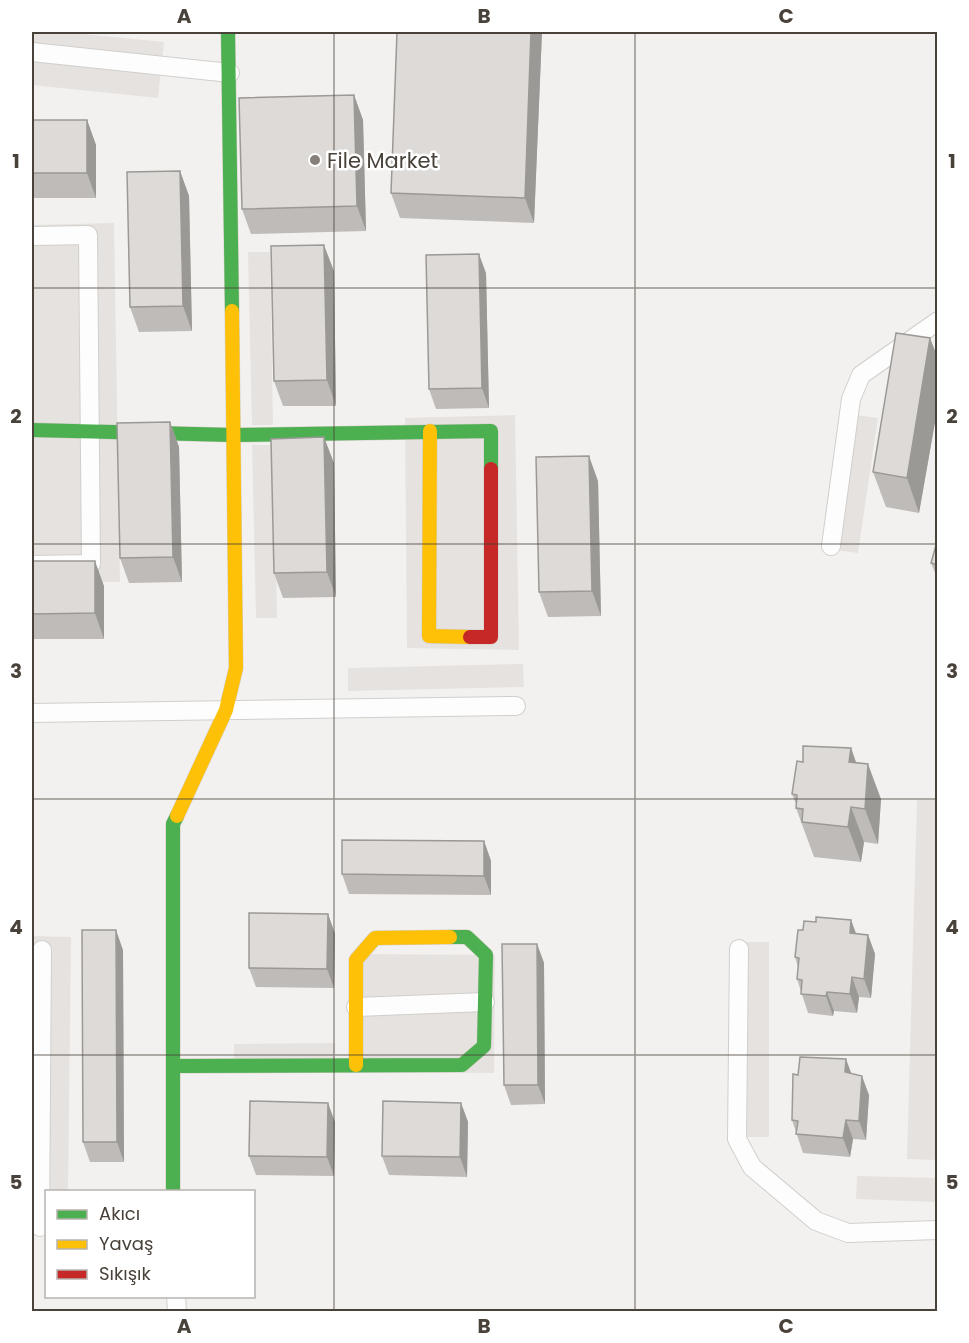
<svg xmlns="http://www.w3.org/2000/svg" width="969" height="1343" viewBox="0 0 969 1343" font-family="Poppins,sans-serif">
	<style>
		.parking { fill: #e5e2e0 }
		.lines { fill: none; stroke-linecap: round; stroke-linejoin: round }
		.street-casing { stroke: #d1cfcc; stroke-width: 20 }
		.fast-casing { stroke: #d2cdc6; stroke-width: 15 }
		.slow-casing { stroke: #d2cdc6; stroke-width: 15 }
		.jam-casing { stroke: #d2cdc6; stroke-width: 15 }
		.street { stroke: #fdfdfd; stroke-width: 18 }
		.fast { stroke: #4caf50; stroke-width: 14 }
		.slow { stroke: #ffc107; stroke-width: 14 }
		.jam { stroke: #c62828; stroke-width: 14 }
		.wall { fill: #bebbb9 }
		.shaded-wall { fill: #9b9996 }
		.building { fill: #dddad7; stroke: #9b9996; stroke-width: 1.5 }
		.grid { fill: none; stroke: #49423a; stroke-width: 1.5; stroke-opacity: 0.55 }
		.poi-dot { fill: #847f79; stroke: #fff; stroke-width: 2 }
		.labels { text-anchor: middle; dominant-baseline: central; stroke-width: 5; stroke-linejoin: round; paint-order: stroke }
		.poi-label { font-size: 21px; fill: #49423a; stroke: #fff; text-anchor: start }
		.neatline { fill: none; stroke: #49423a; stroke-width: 2 }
		.grid-label { font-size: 20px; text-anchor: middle; font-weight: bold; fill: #49423a }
	</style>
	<rect width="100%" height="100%" fill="#f3f1ef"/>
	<!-- parking -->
	<path class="parking" d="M 32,32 L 62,32 L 164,42 L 158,98 L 32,85 Z
		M 114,223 L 120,582 L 32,582 L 32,225 Z
		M 248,252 L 270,252 L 273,425 L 252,425 Z
		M 515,415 L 519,650 L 407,648 L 405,418 Z
		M 856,415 L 878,418 L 858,553 L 836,550 Z
		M 252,445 L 274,445 L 277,618 L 256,618 Z
		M 523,664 L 524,687 L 348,691 L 348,668 Z
		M 917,800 L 937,800 L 937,1160 L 907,1159 Z
		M 32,936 L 71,937 L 68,1191 L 46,1192 L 32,1223 Z
		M 742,942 L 769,942 L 769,1137 L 741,1137 Z
		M 352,954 L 495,955 L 494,1073 L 352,1072 Z
		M 335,1043 L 335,1062 L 234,1062 L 234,1044 Z
		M 857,1176 L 937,1178 L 937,1202 L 856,1199 Z"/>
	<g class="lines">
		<!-- street casing -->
		<g class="street-casing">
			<path id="street" d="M 32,52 L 230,73
				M 32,236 L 88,235 L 91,564 L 32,565
				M 831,546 L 851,399 L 861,375 L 938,321
				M 32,713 L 516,706
				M 739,949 L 737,1139 L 752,1167 L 816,1221 L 848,1233 L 938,1230
				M 356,1007 L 485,1002
				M 40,1227 L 42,950
				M 176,1296 L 177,1312"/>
		</g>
		<!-- fast casing -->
		<g class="fast-casing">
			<path id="fast" d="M 228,32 L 232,311
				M 32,430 L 233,435 L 491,431 L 491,469
				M 173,1066 L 462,1065 L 484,1046 L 486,955 L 467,937 L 450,937
				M 173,1192 L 173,824 L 177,816"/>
		</g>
		<!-- slow casing -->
		<g class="slow-casing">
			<path id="slow" d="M 430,431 L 429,636 L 470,637
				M 177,816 L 226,710 L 236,668 L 232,311
				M 356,1065 L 356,960 L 375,938 L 450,937"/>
		</g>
		<!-- jam casing -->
		<g class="jam-casing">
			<path id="jam" d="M 470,637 L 491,637 L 491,469"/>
		</g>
		<!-- street -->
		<use href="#street" class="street"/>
		<!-- fast -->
		<use href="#fast" class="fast"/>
		<!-- slow -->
		<use href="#slow" class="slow"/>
		<!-- jam -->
		<use href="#jam" class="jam"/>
	</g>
	<!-- wall -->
	<path class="wall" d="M 397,32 L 542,32 L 534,223 L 400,218 L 391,193 Z
		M 354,95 L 363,120 L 366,231 L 251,234 L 242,209 Z
		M 32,120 L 87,120 L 96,145 L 96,198 L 32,198 Z
		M 180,171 L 189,196 L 192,331 L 139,332 L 130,307 Z
		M 334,271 L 336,406 L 283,406 L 274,381 Z
		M 486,273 L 489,408 L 436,409 L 429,389 Z
		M 938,358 L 938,405 L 919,513 L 886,507 L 873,472 Z
		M 170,422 L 179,447 L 182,582 L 129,583 L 120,558 Z
		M 334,463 L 336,597 L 283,598 L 274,573 Z
		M 598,481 L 601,616 L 548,617 L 539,592 Z
		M 938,538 L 938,580 L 931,563 Z
		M 32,561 L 104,586 L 104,639 L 32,639 Z
		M 851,748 L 856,762 L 881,799 L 878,844 L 864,842 L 861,862 L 814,857 L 796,808 L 796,804 L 792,794 L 803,762 Z
		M 484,841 L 491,861 L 491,895 L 349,894 L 342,874 Z
		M 328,914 L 335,934 L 334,988 L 256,987 L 249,968 Z
		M 851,920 L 856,934 L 868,935 L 875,954 L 871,998 L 859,997 L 857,1013 L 834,1011 L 833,1016 L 808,1013 L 797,979 L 798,967 L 795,957 L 803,930 L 816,922 Z
		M 537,944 L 544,963 L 545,1104 L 511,1105 L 504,1085 Z
		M 123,950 L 124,1162 L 90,1162 L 83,1142 Z
		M 851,1073 L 869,1095 L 866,1140 L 853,1139 L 850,1157 L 803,1153 L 792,1120 Z
		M 461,1103 L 468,1122 L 467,1177 L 389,1175 L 382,1156 Z
		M 335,1122 L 334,1176 L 256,1175 L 249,1156 Z"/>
	<!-- shaded-wall -->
	<path class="shaded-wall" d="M 531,32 L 542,32 L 534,223 L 525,198 Z
		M 354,95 L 363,120 L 366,231 L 357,206 Z
		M 87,120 L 96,145 L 96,198 L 87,173 Z
		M 180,171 L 189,196 L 192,331 L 183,306 Z
		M 324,245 L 334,271 L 336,406 L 327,380 Z
		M 479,254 L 486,273 L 489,408 L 482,388 Z
		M 930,338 L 938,358 L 938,405 L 919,513 L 907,478 Z
		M 170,422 L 179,447 L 182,582 L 173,557 Z
		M 324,437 L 334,463 L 336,597 L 327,572 Z
		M 589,456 L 598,481 L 601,616 L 592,591 Z
		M 95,561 L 104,586 L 104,639 L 95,613 Z
		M 851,748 L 863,783 L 849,762 Z
		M 868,764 L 881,799 L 878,844 L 865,809 Z
		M 851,807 L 864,842 L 861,862 L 848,827 Z
		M 484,841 L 491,861 L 491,895 L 484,876 Z
		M 328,914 L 335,934 L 334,988 L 327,969 Z
		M 851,920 L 858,939 L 850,933 Z
		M 116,930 L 123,950 L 124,1162 L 117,1142 Z
		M 868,935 L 875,954 L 871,998 L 864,979 Z
		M 537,944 L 544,963 L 545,1104 L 538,1085 Z
		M 852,977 L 859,997 L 857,1013 L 850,994 Z
		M 827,992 L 834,1011 L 833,1016 L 826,996 Z
		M 846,1059 L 853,1078 L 845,1072 Z
		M 862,1076 L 869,1095 L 866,1140 L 859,1121 Z
		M 328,1103 L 335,1122 L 334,1176 L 327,1157 Z
		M 461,1103 L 468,1122 L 467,1177 L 460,1157 Z
		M 846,1120 L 853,1139 L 850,1157 L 843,1138 Z"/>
	<!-- building -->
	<path class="building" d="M 397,32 L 531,32 L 525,198 L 391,193 Z
		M 354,95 L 357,206 L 242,209 L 239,98 Z
		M 32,120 L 87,120 L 87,173 L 32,173 Z
		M 180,171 L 183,306 L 130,307 L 127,172 Z
		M 324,245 L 327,380 L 274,381 L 271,246 Z
		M 479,254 L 482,388 L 429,389 L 426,255 Z
		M 896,333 L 930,338 L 907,478 L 873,472 Z
		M 170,422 L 173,557 L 120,558 L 117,423 Z
		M 324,437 L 327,572 L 274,573 L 271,439 Z
		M 589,456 L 592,591 L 539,592 L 536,457 Z
		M 938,538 L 938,565 L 931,563 Z
		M 32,561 L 95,561 L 95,613 L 32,614 Z
		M 803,746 L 851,748 L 849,762 L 868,764 L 865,809 L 851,807 L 848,827 L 802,822 L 803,809 L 796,808 L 797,795 L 792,794 L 797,761 L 803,762 Z
		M 342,840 L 484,841 L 484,876 L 342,874 Z
		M 249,913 L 328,914 L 327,969 L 249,968 Z
		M 816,917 L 851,920 L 850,933 L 868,935 L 864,979 L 852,977 L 850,994 L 827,992 L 826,996 L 801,994 L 802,980 L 797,979 L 799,958 L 795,957 L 798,930 L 803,930 L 804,921 L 816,922 Z
		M 82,930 L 116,930 L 117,1142 L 83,1142 Z
		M 502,944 L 537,944 L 538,1085 L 504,1085 Z
		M 800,1057 L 846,1059 L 845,1072 L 862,1076 L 859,1121 L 846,1120 L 843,1138 L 796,1134 L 798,1121 L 792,1120 L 793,1074 L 798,1075 Z
		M 250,1101 L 328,1103 L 327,1157 L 249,1156 Z
		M 383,1101 L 461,1103 L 460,1157 L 382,1156 Z"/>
	<!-- grid -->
	<path class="grid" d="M 334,32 L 334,1312M 635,32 L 635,1312M 32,288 L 938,288M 32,544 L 938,544M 32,799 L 938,799M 32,1055 L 938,1055"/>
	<!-- markers -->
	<circle class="poi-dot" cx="315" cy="160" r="6"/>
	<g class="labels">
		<!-- poi labels -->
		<g class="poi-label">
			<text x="327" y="160">File Market</text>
		</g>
	</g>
	<!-- border -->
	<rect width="969" height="1343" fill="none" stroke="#ffffff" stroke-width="66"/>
	<!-- legend -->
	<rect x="45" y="1190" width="210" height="108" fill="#ffffff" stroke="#b6b3b0" stroke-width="1.5"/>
	<rect x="57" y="1210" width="30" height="9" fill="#4caf50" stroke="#b6b3b0" stroke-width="1.5"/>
	<text x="99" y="1220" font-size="18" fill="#49423a">Akıcı</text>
	<rect x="57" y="1240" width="30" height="9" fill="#ffc107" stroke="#b6b3b0" stroke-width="1.5"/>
	<text x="99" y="1250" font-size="18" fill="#49423a">Yavaş</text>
	<rect x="57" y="1270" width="30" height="9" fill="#c62828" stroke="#b6b3b0" stroke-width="1.5"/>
	<text x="99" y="1280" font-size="18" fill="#49423a">Sıkışık</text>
	<rect x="33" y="33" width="903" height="1277" class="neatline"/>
	<g class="grid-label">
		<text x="184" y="23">A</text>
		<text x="484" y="23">B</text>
		<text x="786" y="23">C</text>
		<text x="16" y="168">1</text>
		<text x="952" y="168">1</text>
		<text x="16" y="423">2</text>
		<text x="952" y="423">2</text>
		<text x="16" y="678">3</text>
		<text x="952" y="678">3</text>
		<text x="16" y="934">4</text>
		<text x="952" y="934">4</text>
		<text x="16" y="1189">5</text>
		<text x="952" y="1189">5</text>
		<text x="184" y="1333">A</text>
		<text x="484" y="1333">B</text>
		<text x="786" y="1333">C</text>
	</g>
</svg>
